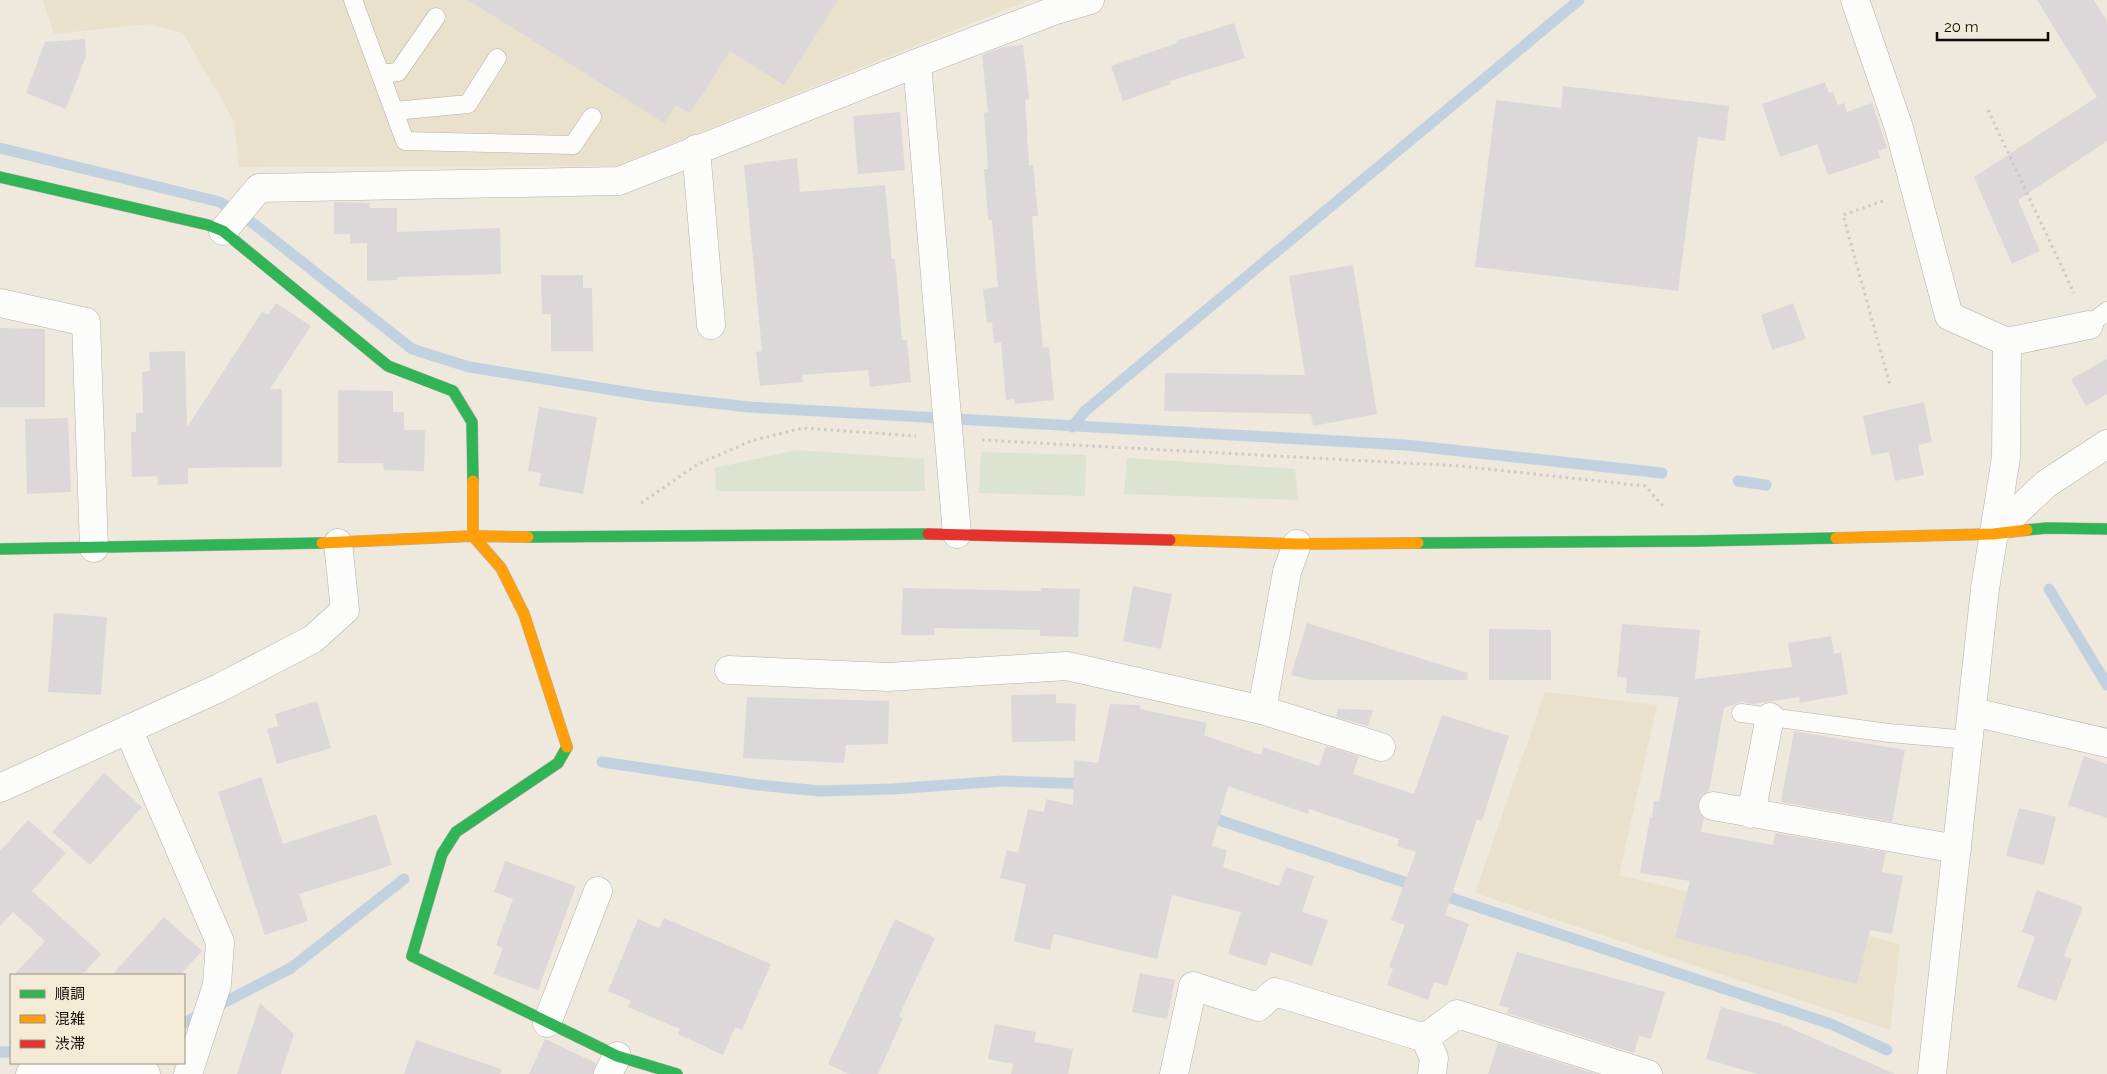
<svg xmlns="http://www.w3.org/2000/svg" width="2107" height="1074" viewBox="0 0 2107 1074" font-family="Raleway,'Noto Sans JP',sans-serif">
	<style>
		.built { fill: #eae1cd }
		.green { fill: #dce3cf }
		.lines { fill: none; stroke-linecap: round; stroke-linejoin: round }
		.stream { stroke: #c2d1e0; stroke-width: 11 }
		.building { fill: #dcd8d9 }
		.lane-casing { stroke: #b5b0a8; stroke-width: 19 }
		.street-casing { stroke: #b5b0a8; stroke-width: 29 }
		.fast-casing { stroke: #b5b0a8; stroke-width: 12 }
		.slow-casing { stroke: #b5b0a8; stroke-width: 12 }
		.jam-casing { stroke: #b5b0a8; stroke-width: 12 }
		.path { stroke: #cbcac6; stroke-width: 3; stroke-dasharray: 2.5 4; stroke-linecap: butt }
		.lane { stroke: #fcfcfa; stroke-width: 18 }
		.street { stroke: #fcfcfa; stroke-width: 28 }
		.fast { stroke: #30b455; stroke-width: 11 }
		.slow { stroke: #ff9f0a; stroke-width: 11 }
		.jam { stroke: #e5322d; stroke-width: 11 }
	</style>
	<rect width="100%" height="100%" fill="#eee8dd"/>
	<!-- built -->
	<path class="built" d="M 43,0 L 1029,0 L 616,166 L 239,167 L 234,121 L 183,33 L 147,24 L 54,34 Z
		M 1545,692 L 1657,705 L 1619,875 L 1900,944 L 1890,1030 L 1475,893 Z"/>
	<!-- green -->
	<path class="green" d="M 797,450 L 924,459 L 925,491 L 716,491 L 715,468 Z
		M 981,452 L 1086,455 L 1085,496 L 979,493 Z
		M 1127,458 L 1295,469 L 1298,500 L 1124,494 Z"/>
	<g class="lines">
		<!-- stream -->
		<path class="stream" d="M 0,148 L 220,202 L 254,224 L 412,349 L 469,367 L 651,396 L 749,407 L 1406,445 L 1662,473
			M 1072,427 L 1085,411 L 1579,0
			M 1738,481 L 1766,485
			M 2049,589 L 2107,685
			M 602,762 L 758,785 L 820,791 L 893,789 L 1002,781 L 1088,784
			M 1204,815 L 1419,887
			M 1436,893 L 1831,1024 L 1887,1050
			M 184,1023 L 291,968 L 404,879
			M 0,1052 L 11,1052"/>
	</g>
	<!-- building -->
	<path class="building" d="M 468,0 L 838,0 L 784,85 L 730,51 L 690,113 L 676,105 L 664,123 Z
		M 2037,0 L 2094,0 L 2107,21 L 2107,141 L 2018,200 L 2040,251 L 2012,264 L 1974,177 L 2097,97 Z
		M 1234,23 L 1245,58 L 1170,81 L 1171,84 L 1123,101 L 1111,66 L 1177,43 L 1176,41 Z
		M 85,39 L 86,56 L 66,109 L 26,93 L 45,42 Z
		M 1023,45 L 1029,99 L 1025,100 L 1029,165 L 1033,165 L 1038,216 L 1032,216 L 1036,272 L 1043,348 L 1049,347 L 1054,400 L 1015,404 L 1014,399 L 1006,400 L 1001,342 L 994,343 L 992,322 L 987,323 L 983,289 L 998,287 L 992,220 L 989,220 L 988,217 L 984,169 L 988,169 L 984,113 L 988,112 L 982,55 L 1003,47 Z
		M 1825,82 L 1829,93 L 1833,92 L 1838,105 L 1844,103 L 1847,112 L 1872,103 L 1887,148 L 1878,151 L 1880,158 L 1828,175 L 1817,144 L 1780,157 L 1762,104 Z
		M 1563,86 L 1729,106 L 1725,141 L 1698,137 L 1678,291 L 1475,267 L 1496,100 L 1561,108 Z
		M 900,112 L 905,170 L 858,174 L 853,116 Z
		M 797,158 L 800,192 L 885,185 L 892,259 L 895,259 L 902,340 L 907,340 L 911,382 L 870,387 L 868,370 L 802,375 L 803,382 L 760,386 L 756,352 L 762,351 L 744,165 Z
		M 334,202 L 370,203 L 370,208 L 397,208 L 397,232 L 500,228 L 501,274 L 397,277 L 397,280 L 367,281 L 367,243 L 350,244 L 350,234 L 334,234 Z
		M 1353,265 L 1377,414 L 1313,426 L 1311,414 L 1164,411 L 1165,373 L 1305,375 L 1289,276 Z
		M 541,275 L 583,275 L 583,288 L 592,288 L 593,351 L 551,351 L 551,314 L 542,314 Z
		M 276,303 L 311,326 L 270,389 L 282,389 L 282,467 L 188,468 L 188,484 L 158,485 L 157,476 L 132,477 L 131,432 L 136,432 L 136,413 L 143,413 L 142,372 L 150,371 L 149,352 L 185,351 L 187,427 L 262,312 L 268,315 Z
		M 1793,303 L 1806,339 L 1772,350 L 1761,315 Z
		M 0,328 L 45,329 L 45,407 L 0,407 Z
		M 2107,359 L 2107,394 L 2086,406 L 2071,379 Z
		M 338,390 L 393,391 L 393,412 L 404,412 L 404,430 L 425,430 L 424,471 L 384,470 L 383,463 L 338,463 Z
		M 1924,402 L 1932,442 L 1918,445 L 1924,475 L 1895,481 L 1889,452 L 1871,455 L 1863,416 Z
		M 539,407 L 597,417 L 583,494 L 539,486 L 541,473 L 528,471 Z
		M 68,418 L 71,492 L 27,494 L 25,419 Z
		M 1133,586 L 1172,594 L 1161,649 L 1123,641 Z
		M 903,588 L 1041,591 L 1041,588 L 1080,589 L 1078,637 L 1040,636 L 1040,630 L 934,628 L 934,635 L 901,635 Z
		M 54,613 L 107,617 L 101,695 L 48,692 Z
		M 1307,623 L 1468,673 L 1467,680 L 1313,680 L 1291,675 Z
		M 1622,624 L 1700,630 L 1695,679 L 1792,667 L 1788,643 L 1831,636 L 1834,654 L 1841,652 L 1848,694 L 1799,703 L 1800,697 L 1753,704 L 1742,702 L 1724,708 L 1709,791 L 1701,796 L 1698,804 L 1699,812 L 1704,818 L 1701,832 L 1773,845 L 1775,833 L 1886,852 L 1882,872 L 1903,876 L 1892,934 L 1870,930 L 1857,984 L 1675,938 L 1690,881 L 1640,873 L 1650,817 L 1652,818 L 1654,801 L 1659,802 L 1679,697 L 1626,693 L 1627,678 L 1617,677 Z
		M 1489,629 L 1551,630 L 1551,680 L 1489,680 Z
		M 1056,694 L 1056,703 L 1076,704 L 1075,741 L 1012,742 L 1011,695 Z
		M 747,697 L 889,701 L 888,744 L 846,745 L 844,763 L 743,758 Z
		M 317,701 L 331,748 L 277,764 L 267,729 L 278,726 L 275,714 Z
		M 1110,704 L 1140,705 L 1140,709 L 1207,723 L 1204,735 L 1261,755 L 1263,747 L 1319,766 L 1326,746 L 1359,756 L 1353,774 L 1414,794 L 1442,715 L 1509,736 L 1482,821 L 1477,819 L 1445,915 L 1469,924 L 1447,986 L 1434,982 L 1428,1000 L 1387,985 L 1393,969 L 1389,967 L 1405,925 L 1391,920 L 1416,852 L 1397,846 L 1399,839 L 1309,809 L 1308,814 L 1228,786 L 1212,846 L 1227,850 L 1223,867 L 1279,886 L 1286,867 L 1314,876 L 1302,912 L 1328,920 L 1312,966 L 1271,952 L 1266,966 L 1228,954 L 1241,912 L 1172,895 L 1157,959 L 1054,934 L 1050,950 L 1014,941 L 1026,884 L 1000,878 L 1007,850 L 1018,853 L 1028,809 L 1044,812 L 1046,799 L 1073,805 L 1074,760 L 1098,763 Z
		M 1338,709 L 1373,710 L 1368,726 L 1336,717 Z
		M 1794,731 L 1905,750 L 1892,822 L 1781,802 Z
		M 2084,756 L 2107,764 L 2107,818 L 2068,805 Z
		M 104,773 L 142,807 L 90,865 L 52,832 Z
		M 261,777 L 283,844 L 376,814 L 392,865 L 299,894 L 308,921 L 265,935 L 218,792 Z
		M 2019,808 L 2056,817 L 2044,865 L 2006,856 Z
		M 28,820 L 66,853 L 32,891 L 101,954 L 82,975 L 14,975 L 45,941 L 13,912 L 0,926 L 0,851 Z
		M 505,861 L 576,886 L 538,990 L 493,974 L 503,948 L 496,945 L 513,899 L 494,892 Z
		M 2037,890 L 2083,907 L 2064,956 L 2072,959 L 2056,1001 L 2017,987 L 2035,937 L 2022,932 Z
		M 164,917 L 202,951 L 180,975 L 112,975 Z
		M 664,918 L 771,964 L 742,1030 L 735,1027 L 723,1055 L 678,1034 L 680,1029 L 628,1007 L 631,1001 L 608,991 L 638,919 L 659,928 Z
		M 895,919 L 935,938 L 899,1016 L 903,1018 L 878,1074 L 849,1074 L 828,1064 Z
		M 1517,952 L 1665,992 L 1651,1039 L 1639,1036 L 1634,1053 L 1507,1013 L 1509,1008 L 1499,1005 Z
		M 1140,973 L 1175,980 L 1167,1019 L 1132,1012 Z
		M 260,1003 L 294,1034 L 281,1074 L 237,1074 Z
		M 1721,1007 L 1781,1024 L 1895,1074 L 1758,1074 L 1706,1059 Z
		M 995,1024 L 1036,1032 L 1034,1042 L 1073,1049 L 1068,1074 L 1011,1074 L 1013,1064 L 988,1059 Z
		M 545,1039 L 596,1063 L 593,1074 L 529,1074 Z
		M 416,1040 L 501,1069 L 500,1074 L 404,1074 Z
		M 1498,1043 L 1596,1074 L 1488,1074 Z"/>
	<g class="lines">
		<!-- lane casing -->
		<g class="lane-casing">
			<path id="lane" d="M 353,0 L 405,141 L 573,145 L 592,117
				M 380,74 L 398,72 L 436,17
				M 394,111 L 468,104 L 497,58
				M 2089,325 L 2107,311
				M 1741,713 L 1889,733 L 1970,740"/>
		</g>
		<!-- street casing -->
		<g class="street-casing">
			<path id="street" d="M 1855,0 L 1899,128 L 1949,316 L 2007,342 L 2089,325
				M 917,63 L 957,534
				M 696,149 L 711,325
				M 223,231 L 259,188 L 619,181 L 917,63 L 1056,10 L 1090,0
				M 0,303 L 86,322 L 94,548
				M 1993,534 L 2046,484 L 2107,444
				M 729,670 L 888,677 L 1067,666 L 1262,710 L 1381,747
				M 1262,710 L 1287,572 L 1297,544
				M 1973,712 L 2107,743
				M 128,729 L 220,942 L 217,985 L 188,1074
				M 0,788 L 219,688 L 313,639 L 345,610 L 338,543
				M 1713,806 L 1957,849
				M 1751,814 L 1770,717
				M 547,1023 L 598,891
				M 30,1074 L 136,1071 L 146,1074
				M 608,1074 L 617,1056
				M 1174,1074 L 1193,986 L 1258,1007 L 1275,992 L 1425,1038
				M 1432,1074 L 1434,1058 L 1425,1038 L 1457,1014 L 1648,1074
				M 1932,1074 L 1985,589 L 2006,457 L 2007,342"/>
		</g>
		<!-- fast casing -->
		<g class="fast-casing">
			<path id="fast" d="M 0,177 L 208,225 L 223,231 L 388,366 L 453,391 L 472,422 L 473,481
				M 2027,530 L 2047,528 L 2107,529
				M 528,537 L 928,534
				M 1418,543 L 1696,541 L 1836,538
				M 0,549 L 322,543
				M 567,747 L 558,763 L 456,832 L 442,854 L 412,956 L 617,1056 L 677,1074"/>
		</g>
		<!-- slow casing -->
		<g class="slow-casing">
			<path id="slow" d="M 473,481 L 473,536 L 501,568 L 524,614 L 567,747
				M 1836,538 L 1993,534 L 2027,530
				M 1170,540 L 1297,544 L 1418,543
				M 322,543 L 473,536 L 528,537"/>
		</g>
		<!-- jam casing -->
		<g class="jam-casing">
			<path id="jam" d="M 928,534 L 1170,540"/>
		</g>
		<!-- path -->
		<path class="path" d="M 1988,110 L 2074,293
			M 1883,201 L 1843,215 L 1890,385
			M 982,440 L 1460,466 L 1645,486 L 1664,507
			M 641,503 L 698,464 L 751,441 L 803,428 L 916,436"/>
		<!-- lane -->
		<use href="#lane" class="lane"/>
		<!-- street -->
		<use href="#street" class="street"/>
		<!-- fast -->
		<use href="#fast" class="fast"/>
		<!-- slow -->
		<use href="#slow" class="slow"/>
		<!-- jam -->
		<use href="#jam" class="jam"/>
	</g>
	<!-- legend -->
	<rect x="10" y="974" width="175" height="90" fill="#f4ebd7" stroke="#989183"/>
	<rect x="20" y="990" width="25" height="8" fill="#30b455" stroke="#989183"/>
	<text x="55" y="999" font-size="15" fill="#0e0b05">順調</text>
	<rect x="20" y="1015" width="25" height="8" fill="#ff9f0a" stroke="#989183"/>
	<text x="55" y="1024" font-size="15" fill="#0e0b05">混雑</text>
	<rect x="20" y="1040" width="25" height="8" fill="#e5322d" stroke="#989183"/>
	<text x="55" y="1049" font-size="15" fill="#0e0b05">渋滞</text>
	<!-- scale -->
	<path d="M1937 32v8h111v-8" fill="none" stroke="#0e0b05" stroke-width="2.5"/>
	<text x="1944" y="32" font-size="15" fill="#0e0b05" stroke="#f4ebd7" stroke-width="4" paint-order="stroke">20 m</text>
</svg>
